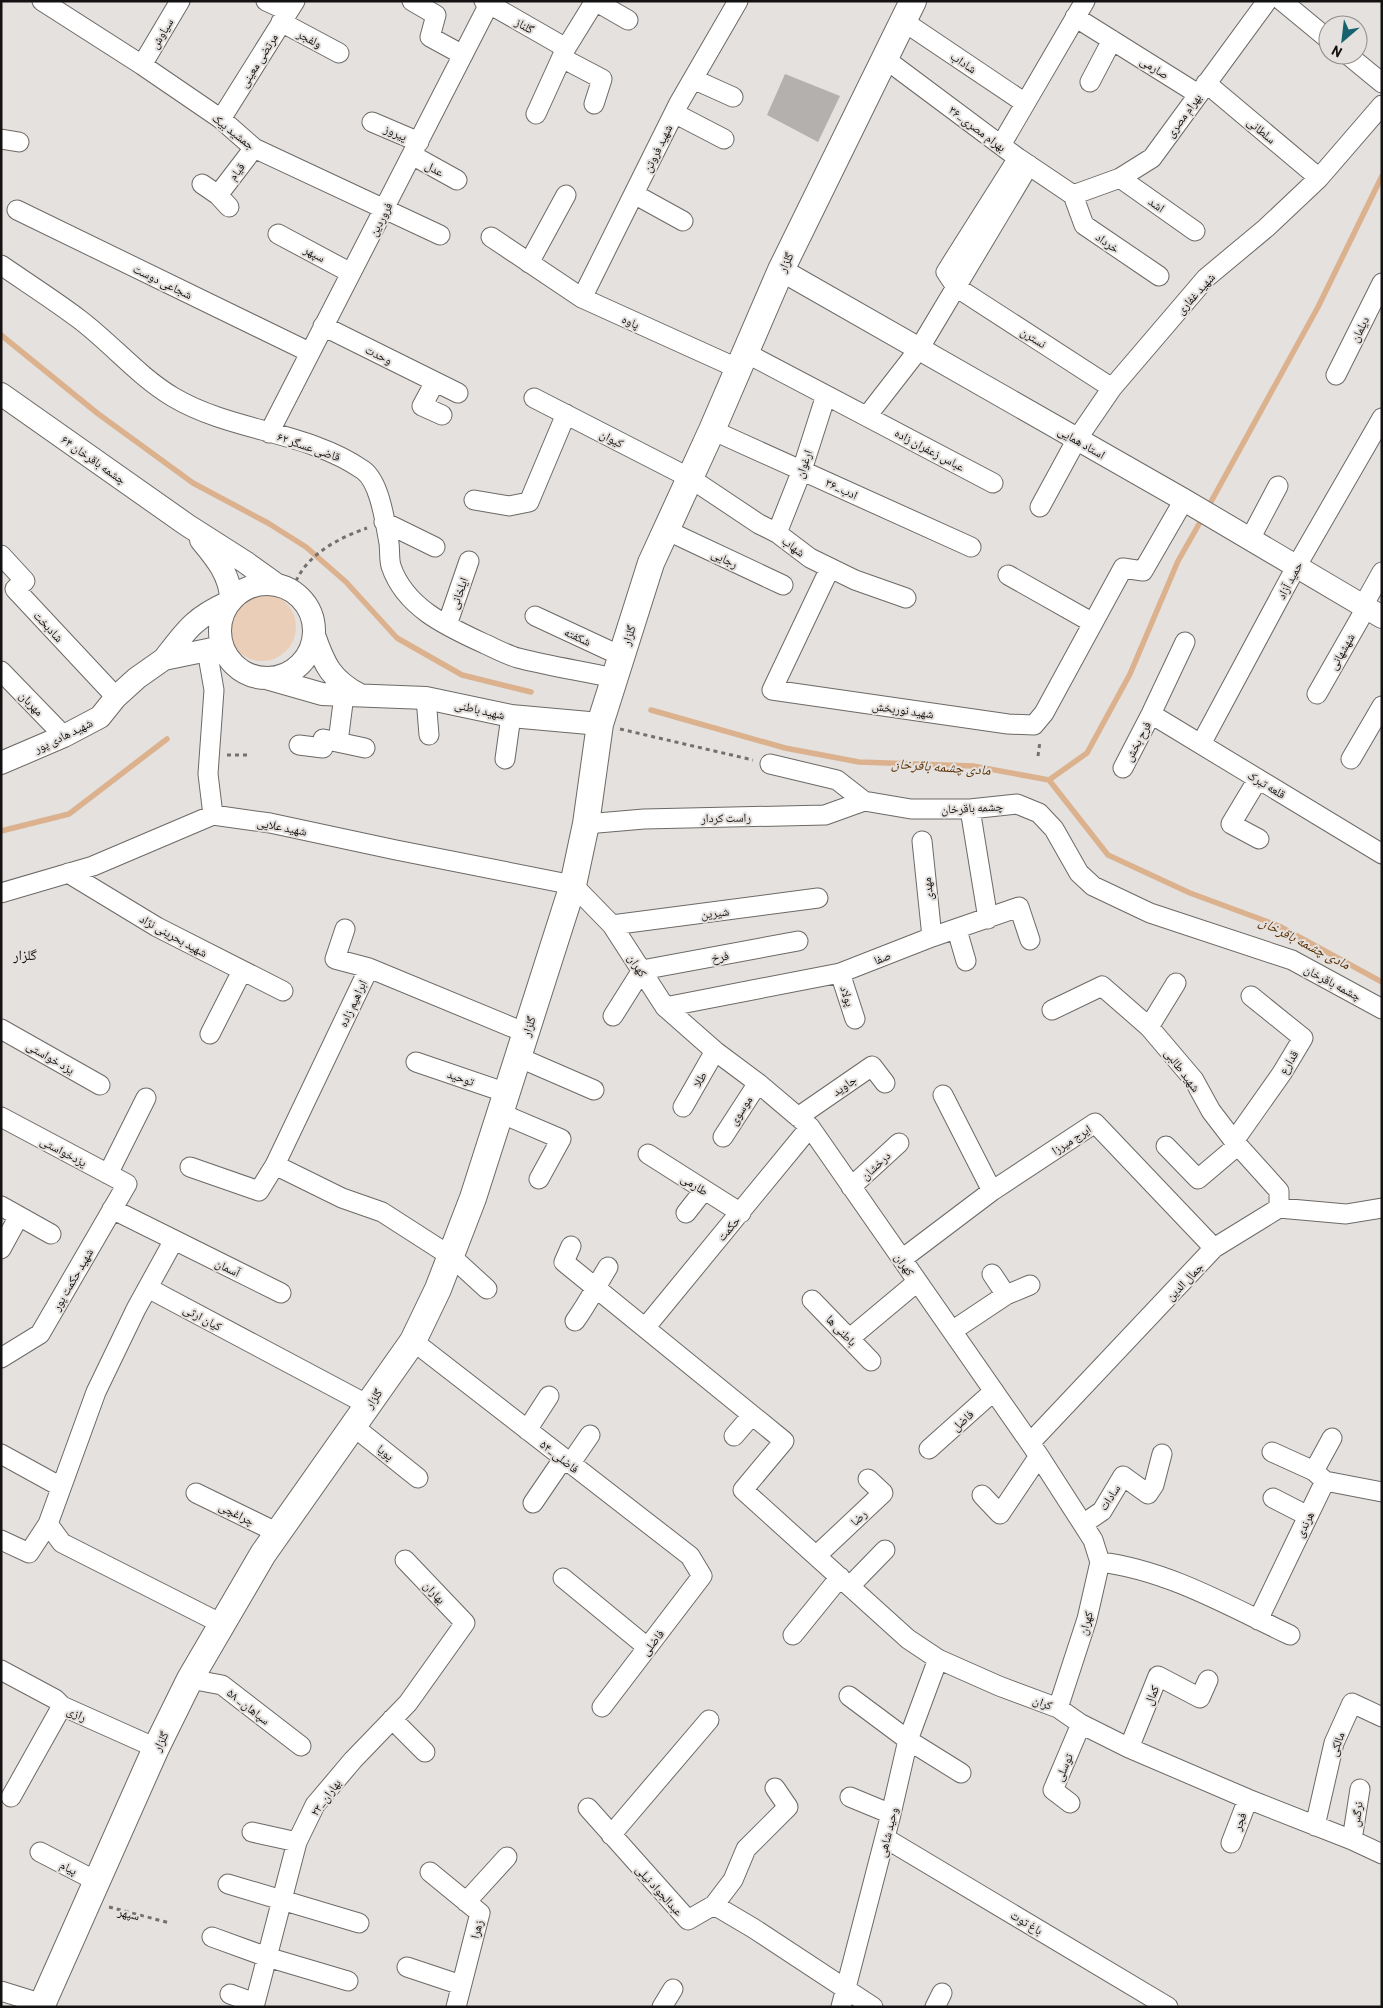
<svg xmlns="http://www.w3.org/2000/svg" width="1383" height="2008" viewBox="0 0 1383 2008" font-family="Barlow,'Noto Naskh Arabic',sans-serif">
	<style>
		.green { fill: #eaceb7 }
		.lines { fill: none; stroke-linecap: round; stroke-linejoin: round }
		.stream { stroke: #dcb18d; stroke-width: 5.5 }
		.building { fill: #b4b0ae }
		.minor-casing { stroke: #6c6966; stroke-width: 21 }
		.tertiary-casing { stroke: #6c6966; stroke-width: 24 }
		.secondary-casing { stroke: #6c6966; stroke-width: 28 }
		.path { stroke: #73706f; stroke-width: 3; stroke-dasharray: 4 4; stroke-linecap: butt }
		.minor { stroke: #fff; stroke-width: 19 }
		.tertiary { stroke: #fff; stroke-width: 22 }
		.secondary { stroke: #fff; stroke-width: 26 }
		.labels { text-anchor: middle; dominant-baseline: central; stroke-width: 4; stroke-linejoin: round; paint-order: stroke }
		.street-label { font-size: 12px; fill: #131111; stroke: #e4e1de }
		.water-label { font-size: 14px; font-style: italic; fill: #5b3105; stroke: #e4e1de }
		.neighbourhood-label { font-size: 14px; fill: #131111; stroke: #e4e1de }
	</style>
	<rect width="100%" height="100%" fill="#e4e1de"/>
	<!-- green -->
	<path class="green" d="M228 627a34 34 0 1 1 68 0a34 34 0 1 1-68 0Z"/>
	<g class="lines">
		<!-- stream -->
		<path class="stream" d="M 1,335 L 97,413 L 193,483 L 268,523 L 306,547 L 346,582 L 397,638 L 462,675 L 531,692
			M 1207,509 L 1318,307 L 1382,176
			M 651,710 L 785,748 L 859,762 L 973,766 L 1049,780 L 1108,855 L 1190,893 L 1279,926 L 1382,982
			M 1049,780 L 1087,753 L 1130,674 L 1178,561 L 1203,517
			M 1,831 L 69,814 L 167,739"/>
	</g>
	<!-- building -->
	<path class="building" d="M 785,74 L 840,96 L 818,142 L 767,115 Z"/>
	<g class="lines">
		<!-- minor casing -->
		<g class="minor-casing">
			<path id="minor" d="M 42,1 L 142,65 L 221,119 L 254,148 L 440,235
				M 266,1 L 288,11
				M 412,1 L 436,15 L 430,37 L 463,55
				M 484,1 L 566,48
				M 595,1 L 628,20
				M 1282,1 L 1328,39
				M 1075,17 L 1198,94
				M 903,21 L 1025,103
				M 281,22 L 339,53
				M 1348,55 L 1382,83
				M 562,58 L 602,79 L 594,104
				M 884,58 L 1018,158 L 1073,195
				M 142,65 L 180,1
				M 693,79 L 733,97
				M 1090,82 L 1112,40
				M 1206,83 L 1319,178
				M 674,113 L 724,139
				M 536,114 L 566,48 L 595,1
				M 221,119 L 295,1
				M 372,122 L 419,142
				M 1,139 L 19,142
				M 1001,145 L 1085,1
				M 412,155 L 457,180
				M 1018,158 L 946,272 L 956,287 L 1112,388
				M 1120,178 L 1195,231
				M 202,184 L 218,195 L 229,207
				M 634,194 L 683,221
				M 218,195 L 254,148
				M 1073,195 L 1120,178 L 1152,158 L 1267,1
				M 1073,195 L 1084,225 L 1159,276
				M 17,210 L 309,352
				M 278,234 L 351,273
				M 491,237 L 582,298 L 739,369
				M 529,263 L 566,195
				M 1,265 C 27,283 54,300 79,319 C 111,343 138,376 173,397 C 232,432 307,431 363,470 C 380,482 385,522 389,543 C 390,550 389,559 391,566 C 405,608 448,627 485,644 C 496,649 507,655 518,658 C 549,666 582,671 614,678
				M 582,298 L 679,103 L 738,1
				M 323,326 L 458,393
				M 746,353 L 993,483
				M 1336,375 L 1382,283
				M 435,382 L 422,406 L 442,415
				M 534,398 L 690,478 L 759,524 L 777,533 L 810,558 L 855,580 L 906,598
				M 867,416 L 919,349 L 1029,165
				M 712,430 L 971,547
				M 269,433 L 489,4
				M 474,500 L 509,506 L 529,502 L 566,414
				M 1040,507 L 1077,439 L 1112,388 L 1206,278 L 1266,228 L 1319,178 L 1382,105
				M 384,522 L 435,547
				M 666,530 L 783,585
				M 777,533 L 802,470 L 826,395
				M 1250,539 L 1278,486
				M 1,555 L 25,581 L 15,589 L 116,697
				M 830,568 L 772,690 L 1008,724 L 1034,725 L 1044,713 L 1123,568 L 1143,571 L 1184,500
				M 1008,575 L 1093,623
				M 1363,606 L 1382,572
				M 535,616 L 621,656
				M 447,625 L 469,561
				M 207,650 L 214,690 L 208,774 L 213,815
				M 1,671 L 64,736
				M 1317,694 L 1366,608
				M 426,698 L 429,735
				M 1151,714 L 1382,854
				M 338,742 L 344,695
				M 1201,744 L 1296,567 L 1382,418
				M 299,745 L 323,748 L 323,739 L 365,748
				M 505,759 L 511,716
				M 1351,759 L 1382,706
				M 770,764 L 837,780 L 864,801 L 911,809 L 970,809 L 1017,804 L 1039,813 L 1054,829 L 1079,873 L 1093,886 L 1150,913 L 1292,960 L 1382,1009
				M 1123,768 L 1151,714 L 1185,642
				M 1258,779 L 1231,824 L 1259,839
				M 970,809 L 988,919
				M 586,824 L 644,819 L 825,815 L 864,801
				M 922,841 L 932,937
				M 68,873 L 157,927 L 283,991
				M 1,893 L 93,866 L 213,815 L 270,823 L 396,850 L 573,885 L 612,925 L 665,1007 L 715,1051 L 758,1083 L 810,1127 L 1039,1456 L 1093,1540 L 1100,1562 L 1087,1619 L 1058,1708
				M 612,925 L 818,898
				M 345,929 L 335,959 L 369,968
				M 957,930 L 966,961
				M 840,973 L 855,1019
				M 665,1007 L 840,973 L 932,937 L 1019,907 L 1030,940
				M 1052,1010 L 1102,986 L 1149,1027 L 1194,1080 L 1211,1111 L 1234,1141 L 1279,1191 L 1279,1208
				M 613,1016 L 642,970 L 798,941
				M 1149,1027 L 1176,983
				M 1,1029 L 100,1085
				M 210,1034 L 242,971
				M 518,1057 L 594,1090
				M 416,1062 L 507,1093
				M 943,1095 L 992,1191
				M 683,1107 L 715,1051
				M 500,1113 L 561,1139 L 539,1179
				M 1,1117 L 127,1184 L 40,1334 L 1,1358
				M 798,1117 L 872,1066 L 885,1083
				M 723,1137 L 758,1083
				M 1234,1141 L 1282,1073 L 1303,1038 L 1251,996
				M 1166,1146 L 1198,1179 L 1237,1146
				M 648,1154 L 741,1213
				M 190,1167 L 259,1191 L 275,1165
				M 108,1174 L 146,1098
				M 851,1187 L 899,1143
				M 1,1206 L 51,1234
				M 112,1209 L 281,1293
				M 686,1213 L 704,1190
				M 174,1240 L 136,1309 L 96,1392 L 48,1524 L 62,1543 L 222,1624
				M 571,1246 L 564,1262 L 784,1441 L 743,1490 L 908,1639 L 938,1659 L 999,1686 L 1058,1708 L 1081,1724 L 1129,1748 L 1248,1799 L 1352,1840 L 1382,1854
				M 1,1249 L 19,1216
				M 902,1259 L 992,1191 L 1095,1123 L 1214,1248
				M 992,1274 L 1006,1295
				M 148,1288 L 368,1405
				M 487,1289 L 452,1257 L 382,1212 L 342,1198 L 275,1165 L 369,968 L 526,1033
				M 812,1300 L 871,1361
				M 575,1321 C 588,1303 597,1285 608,1267
				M 645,1328 L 810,1127
				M 952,1331 L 1006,1295 L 1030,1285
				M 850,1338 L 917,1282
				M 413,1341 L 690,1556 L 702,1576 L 602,1707
				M 353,1426 L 418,1478
				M 527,1430 L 549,1396
				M 734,1436 L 752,1415
				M 1030,1443 L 1214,1248 L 1279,1208 L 1346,1214 L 1382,1208
				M 929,1449 L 994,1391
				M 1272,1452 L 1314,1471 L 1325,1481
				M 1,1454 L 61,1487
				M 570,1464 L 590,1435
				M 1314,1471 L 1332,1438
				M 1325,1481 L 1382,1492
				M 196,1493 L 278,1533
				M 982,1495 L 1000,1514 L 1039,1456
				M 1273,1498 L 1308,1516
				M 533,1503 L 563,1459
				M 1083,1524 L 1102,1511 L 1123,1476 L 1148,1494 L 1154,1485 L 1162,1454
				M 1,1540 L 29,1553 L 48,1524
				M 816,1556 L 883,1493 L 868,1479
				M 1100,1562 C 1167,1570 1229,1606 1290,1635
				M 563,1578 L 647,1647
				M 850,1586 L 885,1550
				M 1258,1620 L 1325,1481
				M 793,1635 L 840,1577
				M 1,1670 L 55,1699 L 62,1706 L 156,1748
				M 190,1679 L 222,1685 L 301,1746
				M 849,1696 L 908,1740 L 961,1773
				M 392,1719 L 425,1752
				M 1129,1748 L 1158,1676 L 1200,1698 L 1208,1680
				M 11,1797 L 62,1706
				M 850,1797 L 891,1814
				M 1070,1803 L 1053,1790 L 1081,1724
				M 588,1808 L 688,1920 L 714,1905 L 753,1928 L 873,2007
				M 1315,1826 L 1334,1743 L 1352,1703 L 1382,1717
				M 252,1832 L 297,1842
				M 611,1835 L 709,1720
				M 885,1838 L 1168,2007
				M 1352,1840 L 1360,1789
				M 1231,1843 L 1248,1799
				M 40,1852 L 98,1882
				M 430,1872 L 480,1913 L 456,2007
				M 228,1884 L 359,1923
				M 466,1902 L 507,1857
				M 714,1905 L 733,1880 L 746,1849 L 788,1807 L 775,1788
				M 212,1937 L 267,1957 L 348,1981
				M 407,1967 L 461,1985
				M 1,1991 L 43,2004
				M 230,1994 L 255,2003
				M 254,2007 L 297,1842 L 315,1805 L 353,1760 L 408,1703 L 465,1623 L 405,1560
				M 662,2007 L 673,1989
				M 841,2007 L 891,1814 L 908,1740 L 938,1659
				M 935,2007 L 942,1993"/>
		</g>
		<!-- tertiary casing -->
		<g class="tertiary-casing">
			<path id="tertiary" d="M 781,270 L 1184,500 L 1382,617
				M 1,394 L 187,525 L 245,562 L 277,585
				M 201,540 C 216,558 231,576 231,600
				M220 631a47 47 0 1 1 94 0a47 47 0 1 1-94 0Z
				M 314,635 C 324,664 331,680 360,695
				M 164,659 C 187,629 194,618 229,602
				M 266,678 L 322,694 L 426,698 L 511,716 L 600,724
				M 1,763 L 64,736 L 100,717 L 116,697 L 137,678 L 164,659 L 222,647"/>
		</g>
		<!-- secondary casing -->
		<g class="secondary-casing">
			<path id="secondary" d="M 41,2007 L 156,1748 L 190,1679 L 263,1554 L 413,1341 L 438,1289 L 473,1198 L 573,885 L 586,824 L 600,724 L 651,563 L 712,430 L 781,270 L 913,1"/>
		</g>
		<!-- path -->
		<path class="path" d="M 296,581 C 309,553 339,538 367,528
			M 620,729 L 753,760
			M 227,755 L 249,755
			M 1038,756 L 1040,741
			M 109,1907 L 170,1923"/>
		<!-- minor -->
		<use href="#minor" class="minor"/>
		<!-- tertiary -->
		<use href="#tertiary" class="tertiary"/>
		<!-- secondary -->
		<use href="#secondary" class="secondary"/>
	</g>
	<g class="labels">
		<!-- street labels -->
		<g class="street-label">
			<text transform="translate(525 25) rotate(30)">گلناز</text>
			<text transform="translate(161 33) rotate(-59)">سیاوش</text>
			<text transform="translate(310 38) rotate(28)">ولفجر</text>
			<text transform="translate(258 60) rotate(-58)">مرتضی معینی</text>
			<text transform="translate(964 62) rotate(34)">شاداب</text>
			<text transform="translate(1155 67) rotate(32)">صارمی</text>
			<text transform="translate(1183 115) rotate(-54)">بهرام مصری</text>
			<text transform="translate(978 128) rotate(37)">۳۶_بهرام مصری</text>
			<text transform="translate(1262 130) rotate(40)">سلطانی</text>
			<text transform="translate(234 131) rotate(38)">جمشید بیک</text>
			<text transform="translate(396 132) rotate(23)">پیروز</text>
			<text transform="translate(657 148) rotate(-64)">شهید فروتن</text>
			<text transform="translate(435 168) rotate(29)">عدل</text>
			<text transform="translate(236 171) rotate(-52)">قیام</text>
			<text transform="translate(1157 204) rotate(35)">اشد</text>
			<text transform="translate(380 219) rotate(-62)">فروردین</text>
			<text transform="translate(1108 242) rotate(34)">خرداد</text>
			<text transform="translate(315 253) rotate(28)">سپهر</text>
			<text transform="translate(785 262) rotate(-65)">گلزار</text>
			<text transform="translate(163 281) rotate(26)">شجاعی دوست</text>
			<text transform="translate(1195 293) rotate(-48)">شهید غفاری</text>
			<text transform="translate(631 321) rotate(24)">پاوه</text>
			<text transform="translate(1359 329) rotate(-64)">دیلمان</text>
			<text transform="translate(1034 337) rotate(33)">نسترن</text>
			<text transform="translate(379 354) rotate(26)">وحدت</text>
			<text transform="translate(612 438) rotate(27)">کیوان</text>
			<text transform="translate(1082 442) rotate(30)">استاد همایی</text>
			<text transform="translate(309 446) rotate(19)">قاضی عسگر ۶۲</text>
			<text transform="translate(930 449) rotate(28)">عباس زعفران زاده</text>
			<text transform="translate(94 459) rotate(35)">چشمه باقرخان ۶۴</text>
			<text transform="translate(803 464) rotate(-71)">ارغوان</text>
			<text transform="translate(842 488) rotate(25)">۳۶_ادب</text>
			<text transform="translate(794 546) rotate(37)">شهاب</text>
			<text transform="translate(725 558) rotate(26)">رجایی</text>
			<text transform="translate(1289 580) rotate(-62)">حمید آزاد</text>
			<text transform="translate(458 593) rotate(-70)">ایلخانی</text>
			<text transform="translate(49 626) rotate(47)">شادبخت</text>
			<text transform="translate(628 635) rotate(-72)">گلزار</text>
			<text transform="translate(578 636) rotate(25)">شکفته</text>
			<text transform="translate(1341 651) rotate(-60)">شهشهانی</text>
			<text transform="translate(32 703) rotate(46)">مهربان</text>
			<text transform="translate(480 709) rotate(13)">شهید باطنی</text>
			<text transform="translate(903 709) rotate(8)">شهید نوربخش</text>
			<text transform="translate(63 735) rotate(-26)">شهید هادی پور</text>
			<text transform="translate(1137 741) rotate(-62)">فرح بخش</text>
			<text transform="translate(1267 784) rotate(31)">قلعه تبرک</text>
			<text transform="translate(972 807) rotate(-3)">چشمه باقرخان</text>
			<text transform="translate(726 817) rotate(-1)">راست کردار</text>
			<text transform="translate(282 826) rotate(11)">شهید علایی</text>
			<text transform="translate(927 889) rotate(-96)">مهدی</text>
			<text transform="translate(715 912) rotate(-7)">شیرین</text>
			<text transform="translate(174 935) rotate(29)">شهید بحرینی نژاد</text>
			<text transform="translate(720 956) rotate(-10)">فرخ</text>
			<text transform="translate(882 957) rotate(-22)">صفا</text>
			<text transform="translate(638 965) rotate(57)">کهران</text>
			<text transform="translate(1333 982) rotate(28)">چشمه باقرخان</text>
			<text transform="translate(848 996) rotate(72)">پولاد</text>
			<text transform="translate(352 1003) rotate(-65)">ابراهیم زاده</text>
			<text transform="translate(528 1026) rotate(-72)">گلزار</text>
			<text transform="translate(51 1057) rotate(30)">یزد خواستی</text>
			<text transform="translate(1288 1062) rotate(-59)">قدارع</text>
			<text transform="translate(1183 1070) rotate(53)">شهید طالبی</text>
			<text transform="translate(461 1077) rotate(19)">توحید</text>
			<text transform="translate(699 1079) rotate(-60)">طلا</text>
			<text transform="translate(844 1085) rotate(-34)">جاوید</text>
			<text transform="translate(740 1110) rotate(-57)">موسوی</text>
			<text transform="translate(1071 1139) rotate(-33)">ایرج میرزا</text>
			<text transform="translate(64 1151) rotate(28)">یزدخواستی</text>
			<text transform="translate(875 1165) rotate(-43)">درخشان</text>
			<text transform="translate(695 1184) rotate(32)">طارمی</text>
			<text transform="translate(728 1228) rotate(-50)">حکمت</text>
			<text transform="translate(905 1264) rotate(55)">کهران</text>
			<text transform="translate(228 1267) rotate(26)">آسمان</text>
			<text transform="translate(72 1279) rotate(-60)">شهید حکمت پور</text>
			<text transform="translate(1184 1281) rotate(-46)">جمال الدین</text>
			<text transform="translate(203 1317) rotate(28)">کیان ارثی</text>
			<text transform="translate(842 1330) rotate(46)">باطنی ها</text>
			<text transform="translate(373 1398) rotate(-55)">گلزار</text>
			<text transform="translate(962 1420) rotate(-42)">فاضل</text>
			<text transform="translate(386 1452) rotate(39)">پویا</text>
			<text transform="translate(560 1456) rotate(38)">۵۴_فاضلی</text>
			<text transform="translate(1109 1497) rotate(-57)">سادات</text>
			<text transform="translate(237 1513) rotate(27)">چراغچی</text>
			<text transform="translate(858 1517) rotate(-43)">رضا</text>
			<text transform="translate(1304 1524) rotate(-64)">هرندی</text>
			<text transform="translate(435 1592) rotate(47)">بهاران</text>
			<text transform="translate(1085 1623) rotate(-74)">کهران</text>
			<text transform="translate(652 1642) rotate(-52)">فاضلی</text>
			<text transform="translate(1151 1695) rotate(-68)">کمال</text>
			<text transform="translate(1043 1702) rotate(20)">کران</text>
			<text transform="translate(249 1706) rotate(38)">۵۸ _سپاهان</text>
			<text transform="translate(77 1713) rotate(24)">رازی</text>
			<text transform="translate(160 1741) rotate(-64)">گلزار</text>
			<text transform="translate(1336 1744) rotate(-71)">مالکی</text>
			<text transform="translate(1063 1767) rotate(-67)">توسلی</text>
			<text transform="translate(325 1797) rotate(-54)">۲۳_بهاران</text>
			<text transform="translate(1356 1814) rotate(-82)">نرگس</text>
			<text transform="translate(1239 1821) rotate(-69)">فجر</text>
			<text transform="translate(887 1832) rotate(-76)">وحید شاهی</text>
			<text transform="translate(69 1867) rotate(27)">پیام</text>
			<text transform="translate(660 1890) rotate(48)">عبدالجواد نیلی</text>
			<text transform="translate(129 1913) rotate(14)">سپهر</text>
			<text transform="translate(1027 1922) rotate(31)">باغ توت</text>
			<text transform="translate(476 1929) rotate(-76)">زهرا</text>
		</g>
		<!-- water labels -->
		<g class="water-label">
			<text transform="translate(941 766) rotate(4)">مادی چشمه باقرخان</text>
			<text transform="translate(1305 942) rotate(27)">مادی چشمه باقرخان</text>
		</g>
		<!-- neighbourhood labels -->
		<g class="neighbourhood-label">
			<text x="25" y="954">گلزار</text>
		</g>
	</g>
	<!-- border -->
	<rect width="1383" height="2008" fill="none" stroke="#131111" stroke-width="5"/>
	<!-- north arrow -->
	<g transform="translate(1343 40) rotate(208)"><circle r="24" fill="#e4e1de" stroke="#908e8c"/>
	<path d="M0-4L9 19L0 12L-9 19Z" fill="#17626e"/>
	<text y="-8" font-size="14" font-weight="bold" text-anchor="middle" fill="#131111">N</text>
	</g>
</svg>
